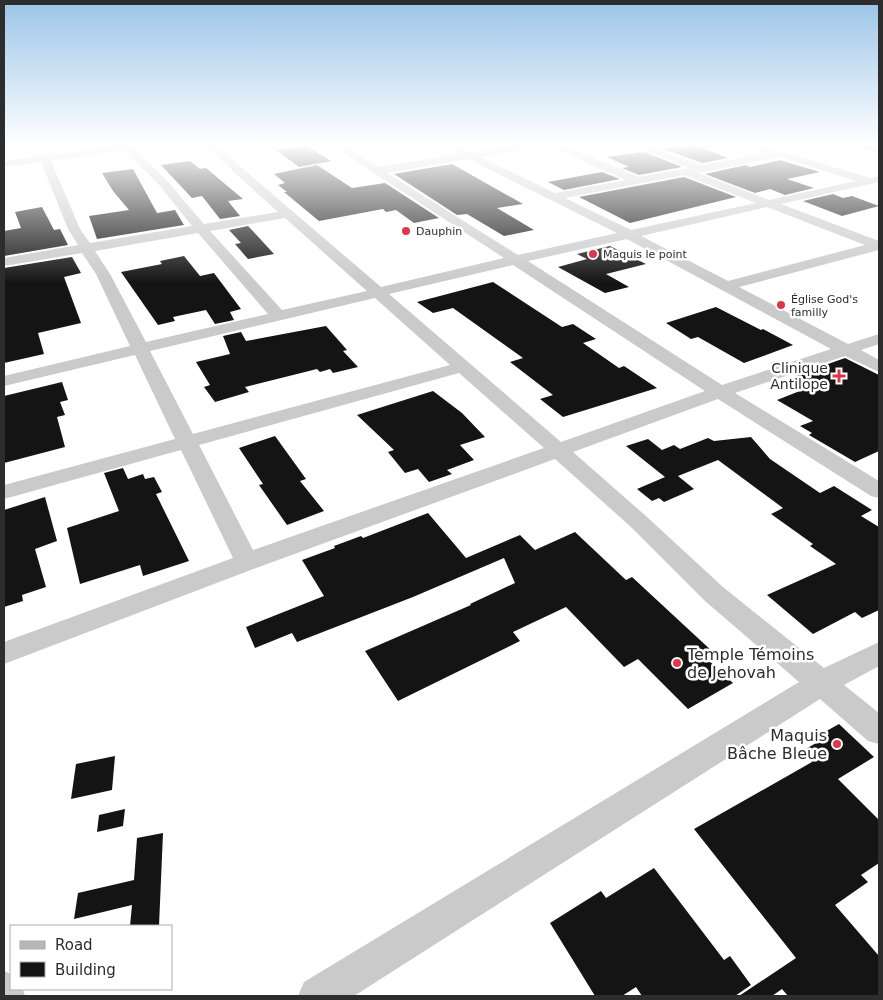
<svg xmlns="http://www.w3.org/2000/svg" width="883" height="1000" viewBox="0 0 883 1000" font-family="'DejaVu Sans',sans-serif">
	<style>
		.building { fill: #141414 }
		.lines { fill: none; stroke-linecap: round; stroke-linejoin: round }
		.street { fill: #cacaca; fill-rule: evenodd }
		.secondary { fill: #b7b7b7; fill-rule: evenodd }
		.highway { fill: #949494; fill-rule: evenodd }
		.poi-dot { fill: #dc374a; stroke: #fff; stroke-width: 2 }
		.labels { text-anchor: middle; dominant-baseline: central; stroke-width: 5; stroke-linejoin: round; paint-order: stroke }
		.far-poi-label { font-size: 11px; fill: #2d2d2d; stroke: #fff; text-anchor: start }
		.poi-label { font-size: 14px; fill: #2d2d2d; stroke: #fff; text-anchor: end }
		.near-poi-label { font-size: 16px; fill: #2d2d2d; stroke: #fff; text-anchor: start }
	</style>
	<rect width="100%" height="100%" fill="#fff"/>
	<!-- building -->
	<path class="building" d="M 695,145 L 728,158 L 702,163 L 664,149 Z
		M 307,146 L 331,161 L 299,167 L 276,150 Z
		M 644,152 L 682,167 L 639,175 L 622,168 L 629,167 L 607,157 Z
		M 780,160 L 820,172 L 787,179 L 814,188 L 785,195 L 770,189 L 755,193 L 705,174 L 746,165 L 750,167 Z
		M 190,161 L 200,169 L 206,168 L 243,199 L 228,201 L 240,216 L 220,219 L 202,196 L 192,198 L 161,165 Z
		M 452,164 L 523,204 L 497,208 L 534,230 L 504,236 L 467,214 L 457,215 L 394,174 Z
		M 317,165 L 352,188 L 385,183 L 439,218 L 414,223 L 396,210 L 386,212 L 383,209 L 319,221 L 284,192 L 287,192 L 278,185 L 285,183 L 274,174 Z
		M 133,169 L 157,213 L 175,210 L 184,225 L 97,239 L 89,216 L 129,210 L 113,191 L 102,173 Z
		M 602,172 L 620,179 L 564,190 L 548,182 Z
		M 684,177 L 736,197 L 630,223 L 579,197 Z
		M 833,194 L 843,198 L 852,196 L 879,206 L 842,216 L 803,201 Z
		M 42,207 L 54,230 L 60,229 L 68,245 L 4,256 L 4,231 L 21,228 L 15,212 Z
		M 248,226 L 251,229 L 274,254 L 248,259 L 235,244 L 241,243 L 229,230 Z
		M 610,246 L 646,264 L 606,274 L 629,287 L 605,293 L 558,267 L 587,259 L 577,254 Z
		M 184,256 L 200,276 L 214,273 L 241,309 L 230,312 L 234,320 L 215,324 L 206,310 L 173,317 L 175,321 L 158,325 L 121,272 L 162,264 L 160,261 Z
		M 72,257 L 81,273 L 64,277 L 81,323 L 38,333 L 44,354 L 4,363 L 4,268 Z
		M 493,282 L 562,327 L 573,324 L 596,339 L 583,343 L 619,368 L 624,366 L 657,388 L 563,417 L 540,399 L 553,395 L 510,362 L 523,358 L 453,308 L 433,313 L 417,302 Z
		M 716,307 L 761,330 L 763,329 L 793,345 L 744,363 L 698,337 L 691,339 L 666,323 Z
		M 326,326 L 347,350 L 343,351 L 358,367 L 333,373 L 330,369 L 320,372 L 317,369 L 245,387 L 249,392 L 215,402 L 204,387 L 210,385 L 196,362 L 230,354 L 223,336 L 241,332 L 246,341 Z
		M 845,358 L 879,375 L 879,451 L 855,462 L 809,435 L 812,433 L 800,426 L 813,421 L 777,400 L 815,385 L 797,375 Z
		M 62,382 L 68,400 L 60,402 L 65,415 L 57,417 L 65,447 L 4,463 L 4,396 Z
		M 433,391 L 462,413 L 485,437 L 460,445 L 474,460 L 447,470 L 452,474 L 429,482 L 418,469 L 405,473 L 388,452 L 394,450 L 357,415 Z
		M 275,436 L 306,479 L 300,481 L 324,511 L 287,525 L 259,485 L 263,484 L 239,448 Z
		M 751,437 L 770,459 L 820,493 L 834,486 L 872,510 L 861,516 L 879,527 L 879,610 L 862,618 L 855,612 L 813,634 L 767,595 L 836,564 L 810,546 L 813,544 L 771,514 L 783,508 L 718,460 L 678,476 L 694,489 L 664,502 L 659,498 L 652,501 L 637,489 L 665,477 L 626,446 L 648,439 L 662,450 L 674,445 L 680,449 L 708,438 L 714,441 Z
		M 123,468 L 128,479 L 143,474 L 145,479 L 154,477 L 162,492 L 156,494 L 189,561 L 143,576 L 140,565 L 80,584 L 67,528 L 119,511 L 104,473 Z
		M 45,497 L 57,541 L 35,549 L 46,587 L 22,595 L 23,601 L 4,607 L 4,510 Z
		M 428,513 L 466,558 L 520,535 L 535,550 L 575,532 L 626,580 L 632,577 L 713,652 L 704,656 L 733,683 L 688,709 L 638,659 L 624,667 L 566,607 L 513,632 L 520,641 L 398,701 L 365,651 L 471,605 L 470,604 L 515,583 L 504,558 L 413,597 L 297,642 L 292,633 L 255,648 L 246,627 L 324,596 L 302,560 L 335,548 L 334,546 L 361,536 L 363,538 Z
		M 839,724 L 874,757 L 838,779 L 879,820 L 879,863 L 861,875 L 868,882 L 835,905 L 879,956 L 879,996 L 788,996 L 782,989 L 772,996 L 739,996 L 796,958 L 694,829 L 812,762 L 802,751 L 818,742 L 814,738 Z
		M 115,756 L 112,790 L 71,799 L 76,764 Z
		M 125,809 L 123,826 L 97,832 L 99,815 Z
		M 163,833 L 159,926 L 130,926 L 132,905 L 74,919 L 78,893 L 134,880 L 137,838 Z
		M 654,868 L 724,960 L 730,956 L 751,985 L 735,996 L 642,996 L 636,987 L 622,996 L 595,996 L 550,923 L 601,891 L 606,898 Z"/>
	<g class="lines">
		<!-- street -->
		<path class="street" d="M 119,143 L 130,143 L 168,182 L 204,224 L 278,212 L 202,143 L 213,143 L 381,287 L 504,258 L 328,143 L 340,143 L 379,167 L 459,154 L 439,143 L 452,143 L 471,152 L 529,143 L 558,143 L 639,177 L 689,168 L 626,143 L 640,143 L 702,165 L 767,153 L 739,143 L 754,143 L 870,178 L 879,176 L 879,182 L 781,204 L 879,241 L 879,250 L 739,287 L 848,344 L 879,334 L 879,344 L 861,350 L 879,360 L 879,372 L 845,356 L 735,393 L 879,481 L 879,498 L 871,496 L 718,399 L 573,452 L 647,517 L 723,587 L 824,668 L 879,642 L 879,666 L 844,685 L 879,713 L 879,744 L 868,741 L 820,699 L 354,996 L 298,996 L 304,982 L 799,682 L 705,601 L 631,527 L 555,459 L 256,568 L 4,664 L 4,642 L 233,558 L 181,450 L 4,499 L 4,485 L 175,439 L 135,355 L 4,386 L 4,376 L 130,346 L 96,274 L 82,253 L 4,266 L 4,258 L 78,245 L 68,229 L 41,162 L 4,167 L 4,161 L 120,145 ZM 548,146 L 626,180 L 555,193 L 480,157 ZM 125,150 L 160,186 L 192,226 L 90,243 L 80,229 L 51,161 ZM 779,157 L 856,181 L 769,200 L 698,173 ZM 468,159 L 617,233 L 518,255 L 387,173 ZM 684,175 L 756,203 L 631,230 L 565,198 ZM 767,207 L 865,245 L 728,281 L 641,236 ZM 285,218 L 367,291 L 282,310 L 210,231 ZM 198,233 L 268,314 L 146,342 L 110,274 L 95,251 ZM 627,239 L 831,349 L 722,385 L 528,261 ZM 513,265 L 705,391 L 561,442 L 389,294 ZM 375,298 L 450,365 L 193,434 L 150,351 ZM 459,373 L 544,448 L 253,550 L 199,445 Z
			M 4,971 L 11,974 L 11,989 L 23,989 L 25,996 L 4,996 Z"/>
		<!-- secondary -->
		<path class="secondary" d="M 853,143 L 872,143 L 879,145 L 879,153 L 855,146 Z"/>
		<!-- highway -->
		<path class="highway" d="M 4,143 L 14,143 L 12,146 L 4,147 Z"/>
	</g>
	<!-- sky -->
	<linearGradient id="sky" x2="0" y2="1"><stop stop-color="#9bc4e8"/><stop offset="0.51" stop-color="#fff"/><stop offset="1" stop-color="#fff" stop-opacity="0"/></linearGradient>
	<rect width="883" height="283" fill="url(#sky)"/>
	<!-- markers -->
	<g class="poi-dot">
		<circle cx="406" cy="231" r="5"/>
		<circle cx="593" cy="254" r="5"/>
		<circle cx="781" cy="305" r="5"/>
		<path d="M836.5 368.5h5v5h5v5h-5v5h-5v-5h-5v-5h5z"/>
		<circle cx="677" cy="663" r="5"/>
		<circle cx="837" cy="744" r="5"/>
	</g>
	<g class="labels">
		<!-- far-poi labels -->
		<g class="far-poi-label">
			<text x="416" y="231">Dauphin</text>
			<text x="603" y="254">Maquis le point</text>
			<text x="791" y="299">Église God's<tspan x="791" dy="13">familly</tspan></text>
		</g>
		<!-- poi labels -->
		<g class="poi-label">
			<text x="828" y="368">Clinique<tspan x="828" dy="16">Antilope</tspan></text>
		</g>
		<!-- near-poi labels -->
		<g class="near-poi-label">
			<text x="687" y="654">Temple Témoins<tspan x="687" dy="18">de Jehovah</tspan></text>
			<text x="827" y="735" text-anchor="end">Maquis<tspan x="827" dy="18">Bâche Bleue</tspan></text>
		</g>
	</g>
	<!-- border -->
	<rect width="883" height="1000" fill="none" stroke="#2d2d2d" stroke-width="10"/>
	<!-- legend -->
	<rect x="10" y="925" width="162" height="65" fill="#ffffff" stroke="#ababab"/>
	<rect x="20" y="941" width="25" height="8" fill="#b7b7b7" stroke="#ababab"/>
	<text x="55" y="950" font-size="15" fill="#2d2d2d">Road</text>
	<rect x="20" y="962" width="25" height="15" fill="#141414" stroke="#ababab"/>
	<text x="55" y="975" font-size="15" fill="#2d2d2d">Building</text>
</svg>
